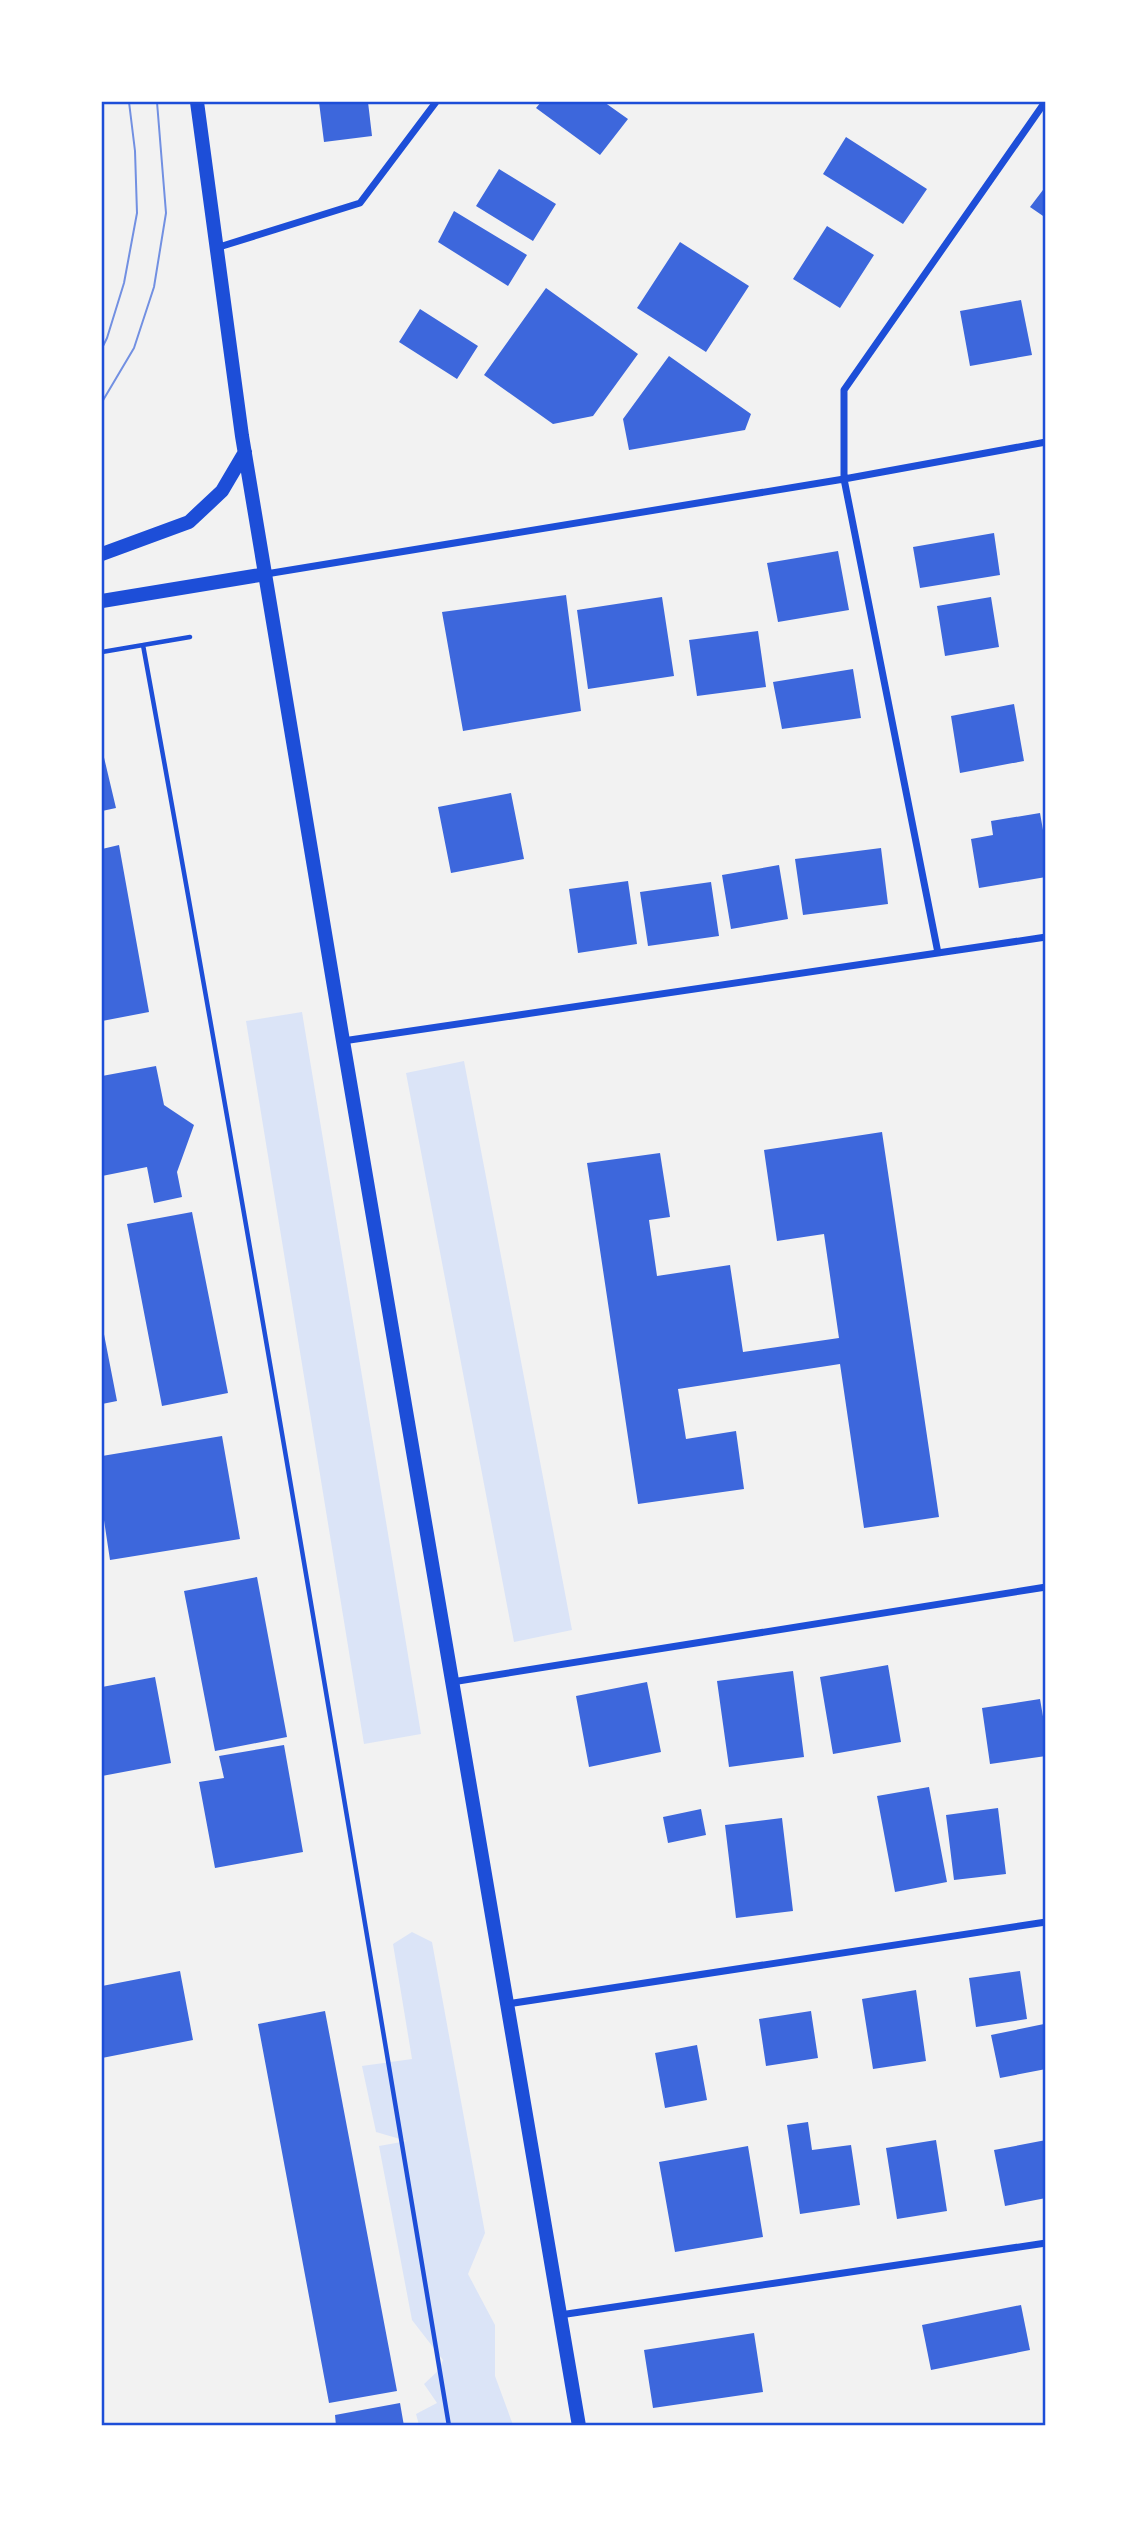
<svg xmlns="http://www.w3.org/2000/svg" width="1147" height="2527" viewBox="0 0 1147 2527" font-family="Mulish,sans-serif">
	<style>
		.green { fill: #dbe4f7 }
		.building { fill: #3d67dc }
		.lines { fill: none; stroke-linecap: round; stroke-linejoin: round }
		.path { stroke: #1d4ed8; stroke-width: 4.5 }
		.minor { stroke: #1d4ed8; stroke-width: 7 }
		.secondary { stroke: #1d4ed8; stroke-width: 14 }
		.tram { stroke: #7290e2; stroke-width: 2 }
		.neatline { fill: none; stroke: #1d4ed8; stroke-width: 2.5 }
	</style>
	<rect width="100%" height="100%" fill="#f2f2f2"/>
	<!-- green -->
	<path class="green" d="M 302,1012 L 421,1734 L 364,1744 L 246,1021 Z
		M 464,1061 L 572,1630 L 514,1642 L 406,1073 Z
		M 412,1932 L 432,1942 L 485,2233 L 468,2274 L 495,2325 L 495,2376 L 513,2425 L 419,2425 L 416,2414 L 437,2403 L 424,2384 L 439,2370 L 443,2360 L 412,2320 L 379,2146 L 407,2141 L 376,2132 L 362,2066 L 412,2059 L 393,1944 Z"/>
	<!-- building -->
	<path class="building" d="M 319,102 L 368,102 L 372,136 L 324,142 Z
		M 541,102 L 604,102 L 628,119 L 600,155 L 536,108 Z
		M 846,137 L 927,189 L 903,224 L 823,174 Z
		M 499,169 L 556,204 L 533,241 L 476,206 Z
		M 1046,186 L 1046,218 L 1030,207 Z
		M 454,211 L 527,255 L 508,286 L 438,242 Z
		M 827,226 L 874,255 L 840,308 L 793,279 Z
		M 680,242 L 749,286 L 706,352 L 637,308 Z
		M 546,288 L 638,354 L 593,416 L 553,424 L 484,375 Z
		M 1021,300 L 1032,355 L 970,366 L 960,311 Z
		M 420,309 L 478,346 L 457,379 L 399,342 Z
		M 669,356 L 751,414 L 745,430 L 629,450 L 623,419 Z
		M 994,533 L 1000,575 L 920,588 L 913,547 Z
		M 838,551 L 849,610 L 778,622 L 767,563 Z
		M 566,595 L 581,711 L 463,731 L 442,612 Z
		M 662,597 L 674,676 L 588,689 L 577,610 Z
		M 991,597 L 999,647 L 945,656 L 937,606 Z
		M 758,631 L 766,687 L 697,696 L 689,640 Z
		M 853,669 L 861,718 L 782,729 L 773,682 Z
		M 1014,704 L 1024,761 L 960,773 L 951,716 Z
		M 102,749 L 116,808 L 102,811 Z
		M 511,793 L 524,859 L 451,873 L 438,807 Z
		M 1040,813 L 1046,847 L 1046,877 L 979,888 L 971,839 L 993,835 L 991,821 Z
		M 119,845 L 149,1012 L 102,1021 L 102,849 Z
		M 881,848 L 888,904 L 803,915 L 795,859 Z
		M 779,865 L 788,919 L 731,929 L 722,875 Z
		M 628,881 L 637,944 L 578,953 L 569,889 Z
		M 711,882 L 719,936 L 648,946 L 640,892 Z
		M 156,1066 L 164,1105 L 194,1125 L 177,1172 L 182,1197 L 154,1203 L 147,1167 L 102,1176 L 102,1076 Z
		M 882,1132 L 939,1517 L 864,1528 L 840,1364 L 678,1389 L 686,1439 L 736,1431 L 744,1489 L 638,1504 L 587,1163 L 660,1153 L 670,1217 L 649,1220 L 657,1276 L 730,1265 L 743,1352 L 839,1338 L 824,1234 L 777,1241 L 764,1150 Z
		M 192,1212 L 228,1393 L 162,1406 L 127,1224 Z
		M 102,1324 L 117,1401 L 102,1404 Z
		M 222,1436 L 240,1539 L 110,1560 L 102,1507 L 102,1456 Z
		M 257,1577 L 287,1737 L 215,1751 L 184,1591 Z
		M 888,1665 L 901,1742 L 833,1754 L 820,1677 Z
		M 793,1671 L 804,1757 L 729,1767 L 717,1681 Z
		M 155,1677 L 171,1763 L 102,1776 L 102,1687 Z
		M 647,1682 L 661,1752 L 589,1767 L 576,1696 Z
		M 1040,1699 L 1046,1734 L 1046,1756 L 990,1764 L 982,1708 Z
		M 284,1745 L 303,1852 L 215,1868 L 199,1782 L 224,1778 L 219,1756 Z
		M 929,1787 L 947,1882 L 895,1892 L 877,1796 Z
		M 998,1808 L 1006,1874 L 954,1880 L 946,1815 Z
		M 701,1809 L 706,1835 L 668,1843 L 663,1817 Z
		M 782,1818 L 793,1911 L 736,1918 L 725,1825 Z
		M 180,1971 L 193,2040 L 102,2058 L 102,1986 Z
		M 1020,1971 L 1027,2019 L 976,2027 L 969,1978 Z
		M 916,1990 L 926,2061 L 873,2069 L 862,1999 Z
		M 325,2011 L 397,2391 L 329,2403 L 258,2024 Z
		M 811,2011 L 818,2058 L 766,2066 L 759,2019 Z
		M 1044,2024 L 1046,2069 L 1000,2078 L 991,2035 Z
		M 697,2045 L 707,2100 L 665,2108 L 655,2053 Z
		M 808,2122 L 812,2150 L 851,2145 L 860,2205 L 800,2214 L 787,2125 Z
		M 936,2140 L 947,2211 L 897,2219 L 886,2148 Z
		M 1046,2140 L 1046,2198 L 1005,2206 L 994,2150 Z
		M 748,2146 L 763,2237 L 675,2252 L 659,2162 Z
		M 1021,2305 L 1030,2350 L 931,2370 L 922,2325 Z
		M 754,2333 L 763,2392 L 653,2408 L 644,2350 Z
		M 400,2403 L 404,2426 L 336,2426 L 335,2415 Z"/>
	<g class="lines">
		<!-- path -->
		<path class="path" d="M 143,645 C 251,1238 350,1832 449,2426
			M 102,652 L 190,637"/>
		<!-- minor -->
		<path class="minor" d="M 216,248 L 360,203 L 436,102
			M 266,574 L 844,479 L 1046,442
			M 938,953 L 844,479 L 844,390 L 1045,102
			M 343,1041 L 1046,937
			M 452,1682 L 1046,1587
			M 507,2004 L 1046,1922
			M 560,2315 L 1046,2243"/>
		<!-- secondary -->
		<path class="secondary" d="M 197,102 L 242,436 L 343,1041 L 579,2426
			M 102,554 L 189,522 L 222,491 L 245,452
			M 102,601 L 266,574"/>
		<!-- tram -->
		<path class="tram" d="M 102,348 L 107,338 L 124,283 L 137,213 L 135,151 L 129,102
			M 102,402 L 134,348 L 154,287 L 166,213 L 157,102"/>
	</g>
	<!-- border -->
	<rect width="1147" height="2527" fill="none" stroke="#ffffff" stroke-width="206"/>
	<rect x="103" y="103" width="941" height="2321" class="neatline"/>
</svg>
